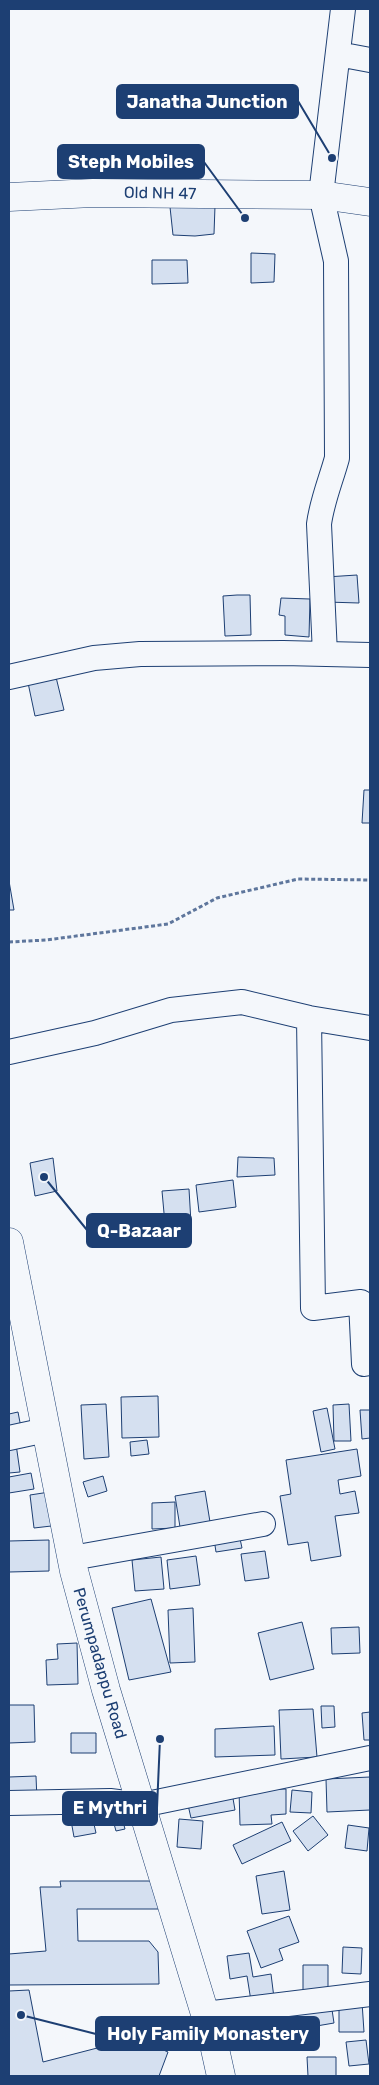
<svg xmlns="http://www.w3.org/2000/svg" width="379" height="2085" viewBox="0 0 379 2085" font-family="Rubik,sans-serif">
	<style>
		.building { fill: #d5e0f0; stroke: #1d3f73 }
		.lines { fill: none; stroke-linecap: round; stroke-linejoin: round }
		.minor-casing { stroke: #1d3f73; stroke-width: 26 }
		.major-casing { stroke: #1d3f73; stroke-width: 29 }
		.path { stroke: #5e769c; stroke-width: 3; stroke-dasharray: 4 2.5; stroke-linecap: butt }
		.minor { stroke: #f4f7fb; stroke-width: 24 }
		.major { stroke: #f4f7fb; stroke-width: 28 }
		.labels { text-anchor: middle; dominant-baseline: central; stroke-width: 4; stroke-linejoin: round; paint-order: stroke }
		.street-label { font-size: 16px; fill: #1d3f73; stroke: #f4f7fb }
		.leader { fill: none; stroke: #1d3f73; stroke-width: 2 }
		.callout-dot { fill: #1d3f73; stroke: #f4f7fb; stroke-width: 2 }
		.callout { fill: #1d3f73; stroke: #1d3f73; stroke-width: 2 }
		.callout-label { font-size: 18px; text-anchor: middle; font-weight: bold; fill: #fff }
	</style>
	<rect width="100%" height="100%" fill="#f4f7fb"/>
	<!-- building -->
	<path class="building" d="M 215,206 L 214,234 L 195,236 L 173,235 L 170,207 Z
		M 251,253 L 275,254 L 274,282 L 251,283 Z
		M 152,260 L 187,260 L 188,283 L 152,284 Z
		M 357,575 L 359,603 L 326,602 L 326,577 Z
		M 237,595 L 250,595 L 251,635 L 225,636 L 223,596 Z
		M 281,598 L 310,599 L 309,637 L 285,635 L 285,616 L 279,615 Z
		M 55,673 L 64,710 L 35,716 L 27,678 Z
		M 364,790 L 370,790 L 370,823 L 362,823 Z
		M 9,881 L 14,910 L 9,910 Z
		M 238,1157 L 274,1158 L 275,1175 L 237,1177 Z
		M 53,1158 L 57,1191 L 35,1196 L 30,1163 Z
		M 233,1180 L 236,1207 L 199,1212 L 196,1185 Z
		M 189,1189 L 191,1223 L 165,1224 L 162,1191 Z
		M 158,1396 L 159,1437 L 122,1438 L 121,1397 Z
		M 106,1404 L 109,1457 L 84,1459 L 81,1405 Z
		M 349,1404 L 351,1441 L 334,1441 L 333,1405 Z
		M 327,1408 L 335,1449 L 321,1452 L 313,1411 Z
		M 360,1410 L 370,1410 L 370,1438 L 362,1439 Z
		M 18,1412 L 22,1433 L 9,1435 L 9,1414 Z
		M 147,1440 L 149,1454 L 131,1456 L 130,1442 Z
		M 16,1444 L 20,1472 L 9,1473 L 9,1445 Z
		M 357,1449 L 361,1476 L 338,1480 L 340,1494 L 355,1491 L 359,1513 L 335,1516 L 341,1556 L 311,1561 L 308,1542 L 288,1545 L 280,1496 L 291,1494 L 286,1460 Z
		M 31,1473 L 34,1489 L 9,1493 L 9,1477 Z
		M 103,1476 L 107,1491 L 88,1497 L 83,1482 Z
		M 56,1491 L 60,1525 L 34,1528 L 30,1495 Z
		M 205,1491 L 210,1522 L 180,1527 L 175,1496 Z
		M 175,1502 L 175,1528 L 152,1529 L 152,1503 Z
		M 239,1534 L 242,1548 L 216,1552 L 214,1539 Z
		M 49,1540 L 49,1571 L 9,1572 L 9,1541 Z
		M 265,1551 L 269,1578 L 245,1581 L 241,1554 Z
		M 196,1556 L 200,1585 L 170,1589 L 167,1560 Z
		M 161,1557 L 164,1589 L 135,1591 L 132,1560 Z
		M 151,1599 L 171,1672 L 129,1680 L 112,1608 Z
		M 193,1608 L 195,1662 L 170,1663 L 168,1610 Z
		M 302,1622 L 314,1669 L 270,1680 L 258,1633 Z
		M 359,1627 L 360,1653 L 332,1654 L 331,1628 Z
		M 77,1643 L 78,1684 L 47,1685 L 46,1660 L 58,1659 L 57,1644 Z
		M 9,1705 L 34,1705 L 35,1742 L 9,1743 Z
		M 321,1706 L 334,1706 L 335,1727 L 322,1728 Z
		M 313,1709 L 317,1757 L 281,1759 L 279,1710 Z
		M 370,1712 L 370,1740 L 364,1740 L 362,1713 Z
		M 274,1726 L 275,1755 L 215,1757 L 215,1729 Z
		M 71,1733 L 96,1733 L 96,1753 L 71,1753 Z
		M 36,1776 L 37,1800 L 9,1801 L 9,1777 Z
		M 370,1777 L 370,1810 L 327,1812 L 326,1779 Z
		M 231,1787 L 235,1810 L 191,1818 L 186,1796 Z
		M 286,1789 L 286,1814 L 271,1815 L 272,1824 L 240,1825 L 239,1790 Z
		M 292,1790 L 312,1792 L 311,1813 L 290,1812 Z
		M 120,1810 L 125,1829 L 116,1831 L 111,1813 Z
		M 91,1811 L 96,1833 L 74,1837 L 70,1815 Z
		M 313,1816 L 328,1835 L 308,1851 L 293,1831 Z
		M 179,1819 L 203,1821 L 201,1849 L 177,1847 Z
		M 282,1822 L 291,1841 L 242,1864 L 233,1845 Z
		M 348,1825 L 369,1828 L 367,1851 L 345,1848 Z
		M 284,1871 L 290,1910 L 262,1914 L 256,1876 Z
		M 60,1881 L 158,1881 L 160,1909 L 77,1909 L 78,1941 L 149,1941 L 158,1952 L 159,1984 L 9,1985 L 9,1954 L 46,1951 L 40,1887 L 61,1887 Z
		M 289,1916 L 299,1942 L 279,1949 L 283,1960 L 261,1968 L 247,1931 Z
		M 343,1947 L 362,1948 L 361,1974 L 342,1973 Z
		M 249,1953 L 253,1977 L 271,1974 L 274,1998 L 251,2001 L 247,1976 L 230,1979 L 227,1956 Z
		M 303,1965 L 328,1965 L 328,1998 L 303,1998 Z
		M 29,1990 L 43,2062 L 136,2038 L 168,2052 L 159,2076 L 9,2076 L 9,1991 Z
		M 362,2002 L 364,2032 L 339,2032 L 339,2004 Z
		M 331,2003 L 334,2023 L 299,2029 L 295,2008 Z
		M 366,2040 L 369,2064 L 349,2066 L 346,2042 Z
		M 307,2057 L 336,2057 L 336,2076 L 308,2076 Z"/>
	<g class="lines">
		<!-- minor casing -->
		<g class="minor-casing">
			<path id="minor" d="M 338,54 L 370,60
				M 325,654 L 319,524 C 322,501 331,480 337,458 L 336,261 L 321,195 L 343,9
				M 9,677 L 94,658 L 140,654 L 283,653 L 370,655
				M 309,1018 L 313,1308 L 361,1302 L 364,1364 L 370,1363
				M 9,1052 L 95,1033 L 171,1010 L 242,1002 L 309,1018 L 370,1028
				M 9,1438 L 46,1430
				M 72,1558 L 263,1524
				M 9,1803 L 110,1801 L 142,1805 L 370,1758
				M 205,2014 L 370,1994"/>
		</g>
		<!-- major casing -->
		<g class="major-casing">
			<path id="major" d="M 9,197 L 93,193 L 321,195 L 370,202
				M 9,1242 L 74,1571 L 106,1690 L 213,2040 L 221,2076"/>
		</g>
		<!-- path -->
		<path class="path" d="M 9,942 L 46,940 L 168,924 L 217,898 L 298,879 L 370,880"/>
		<!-- minor -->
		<use href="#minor" class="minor"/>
		<!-- major -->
		<use href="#major" class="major"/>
	</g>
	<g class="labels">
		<!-- street labels -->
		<g class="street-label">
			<text transform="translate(160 193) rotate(1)">Old NH 47</text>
			<text transform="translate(100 1663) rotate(74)">Perumpadappu Road</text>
		</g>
	</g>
	<!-- callouts -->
	<path class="leader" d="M332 158L298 101M245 218L204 162M44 1177L87 1230M160 1739L157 1808M21 2015L96 2034"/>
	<g class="callout-dot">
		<circle cx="332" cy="158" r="5"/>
		<circle cx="245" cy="218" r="5"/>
		<circle cx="44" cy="1177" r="5"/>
		<circle cx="160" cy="1739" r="5"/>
		<circle cx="21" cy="2015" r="5"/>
	</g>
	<g class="callout">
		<rect x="117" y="85" width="181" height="33" rx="5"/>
		<rect x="58" y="145" width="146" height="33" rx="5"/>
		<rect x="87" y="1214" width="104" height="33" rx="5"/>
		<rect x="63" y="1792" width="94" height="33" rx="5"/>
		<rect x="96" y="2017" width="223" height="33" rx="5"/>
	</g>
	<g class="callout-label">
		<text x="207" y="108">Janatha Junction</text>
		<text x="131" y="168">Steph Mobiles</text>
		<text x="139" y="1237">Q-Bazaar</text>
		<text x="110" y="1814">E Mythri</text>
		<text x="208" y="2040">Holy Family Monastery</text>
	</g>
	<!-- border -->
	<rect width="379" height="2085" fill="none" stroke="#1d3f73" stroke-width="20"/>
</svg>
